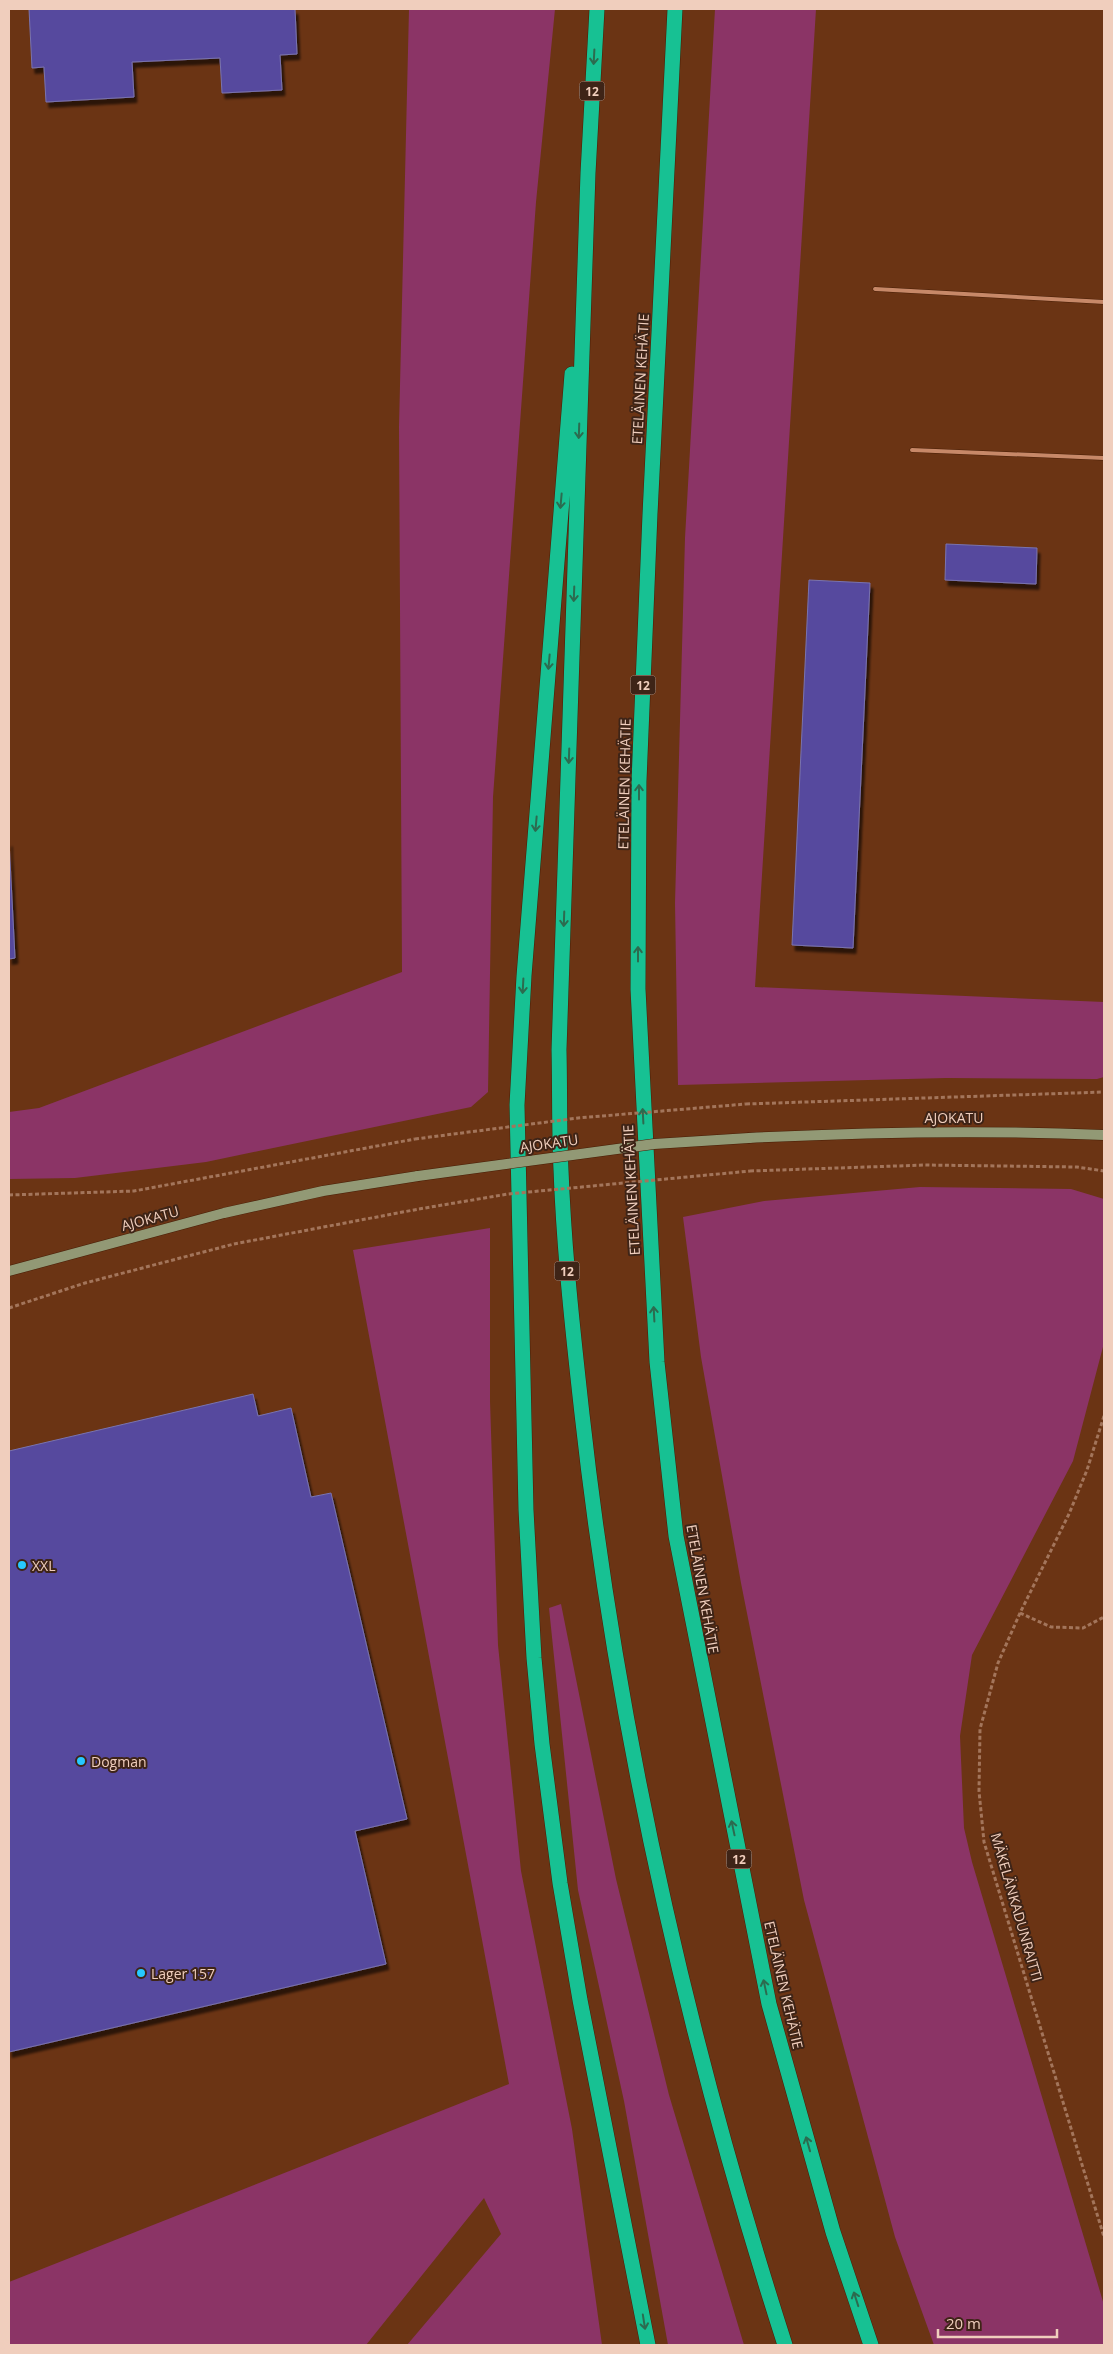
<svg xmlns="http://www.w3.org/2000/svg" width="1113" height="2354" viewBox="0 0 1113 2354" font-family="'Open Sans',sans-serif">
	<style>
		.green { fill: #8b3466 }
		.building { fill: #574a9e; stroke: #7973af; filter: url(#shadow) }
		.lines { fill: none; stroke-linecap: round; stroke-linejoin: round }
		.lane-casing { stroke: #471e06; stroke-width: 5 }
		.secondary-casing { stroke: #471e06; stroke-width: 11 }
		.highway-casing { stroke: #471e06; stroke-width: 16 }
		.path { stroke: #a3755b; stroke-width: 3; stroke-dasharray: 4 2.5; stroke-linecap: butt }
		.lane { stroke: #c78868; stroke-width: 4 }
		.secondary { stroke: #929975; stroke-width: 10 }
		.highway { stroke: #17c193; stroke-width: 15 }
		.secondary-bridge-casing { stroke: #471e06; stroke-width: 11; stroke-linecap: butt }
		.path-bridge { stroke: #a3755b; stroke-width: 3; stroke-dasharray: 4 2.5; stroke-linecap: butt }
		.secondary-bridge { stroke: #929975; stroke-width: 10 }
		.oneway { stroke: #2c6b4f }
		.poi-dot { fill: #27c8ff; stroke: #3e2417; stroke-width: 2 }
		.labels { text-anchor: middle; dominant-baseline: central; stroke-width: 4; stroke-linejoin: round; paint-order: stroke }
		.shield { fill: #3e2417; stroke: #bb9b8b; stroke-width: 1 }
		.shield-label { font-size: 12px; font-weight: bold; fill: #f0cebd }
		.street-label { font-size: 14px; fill: #f0cebd; stroke: #3e2417 }
		.poi-label { font-size: 14px; fill: #f0cebd; stroke: #3e2417; text-anchor: start }
	</style>
	<defs>
		<filter id="shadow"><feDropShadow dx="3" dy="5.5" stdDeviation="1" flood-color="#0009"/></filter>
	</defs>
	<rect width="100%" height="100%" fill="#6b3414"/>
	<!-- green -->
	<path class="green" d="M 409,9 L 555,9 L 536,202 L 493,797 L 488,1092 L 471,1107 L 206,1162 L 75,1178 L 9,1179 L 9,1112 L 39,1108 L 402,972 L 399,427 Z
		M 715,9 L 816,9 L 755,987 L 1104,1002 L 1104,1077 L 1097,1079 L 946,1078 L 678,1085 L 675,903 L 685,538 Z
		M 920,1187 L 1071,1189 L 1104,1199 L 1104,1343 L 1073,1461 L 972,1655 L 960,1736 L 964,1828 L 972,1862 L 1104,2305 L 1104,2345 L 934,2345 L 895,2237 L 804,1900 L 741,1583 L 701,1357 L 683,1217 L 764,1201 Z
		M 490,1228 L 490,1401 L 498,1645 L 521,1871 L 572,2129 L 602,2345 L 407,2345 L 501,2234 L 484,2198 L 366,2345 L 9,2345 L 9,2282 L 509,2084 L 353,1250 Z
		M 561,1604 L 616,1879 L 669,2095 L 744,2345 L 668,2345 L 624,2101 L 578,1890 L 549,1608 Z"/>
	<!-- building -->
	<path class="building" d="M 29,9 L 295,9 L 297,54 L 280,55 L 282,90 L 222,93 L 220,58 L 132,62 L 134,97 L 46,102 L 44,67 L 32,68 Z
		M 946,544 L 1037,548 L 1036,584 L 945,580 Z
		M 809,580 L 870,583 L 853,948 L 792,945 Z
		M 9,841 L 15,958 L 9,959 Z
		M 253,1394 L 258,1416 L 291,1408 L 311,1497 L 331,1493 L 407,1819 L 355,1831 L 386,1964 L 9,2052 L 9,1451 Z"/>
	<g class="lines">
		<!-- lane casing -->
		<g class="lane-casing">
			<path id="lane" d="M 875,289 L 1104,302
				M 912,450 L 1104,458"/>
		</g>
		<!-- secondary casing -->
		<g class="secondary-casing">
			<path id="secondary" d="M 749,1138 C 867,1132 985,1130 1104,1135
				M 9,1271 L 224,1213 L 323,1191 L 418,1176"/>
		</g>
		<!-- highway casing -->
		<g class="highway-casing">
			<path id="highway" d="M 597,9 L 588,173 L 559,1050 C 560,1090 559,1130 561,1170 C 564,1251 573,1333 582,1414 C 617,1730 688,2043 785,2345
				M 675,9 L 650,514 L 639,781 L 638,989 L 657,1362 L 676,1536 L 769,2004 L 833,2232 L 871,2345
				M 572,374 L 524,976 L 517,1105 L 526,1510 L 534,1658 L 542,1744 L 560,1883 L 580,2000 L 648,2345"/>
		</g>
		<!-- path -->
		<path class="path" d="M 746,1104 L 1104,1092
			M 750,1171 L 925,1165 L 1077,1167 L 1104,1171
			M 9,1195 L 134,1191 L 415,1139
			M 9,1308 L 85,1283 L 234,1244 L 419,1209
			M 1104,1416 L 1087,1470 L 1069,1514 L 1020,1613 L 998,1663 L 980,1729 L 979,1791 L 984,1842 L 1104,2237
			M 1020,1613 L 1051,1627 L 1083,1628 L 1104,1617"/>
		<!-- lane -->
		<use href="#lane" class="lane"/>
		<!-- secondary -->
		<use href="#secondary" class="secondary"/>
		<!-- highway -->
		<use href="#highway" class="highway"/>
		<!-- secondary-bridge casing -->
		<g class="secondary-bridge-casing">
			<path id="secondary-bridge" d="M 418,1176 L 654,1144 L 749,1138"/>
		</g>
		<!-- path-bridge -->
		<path class="path-bridge" d="M 415,1139 L 578,1118 L 746,1104
			M 419,1209 L 508,1194 L 750,1171"/>
		<!-- secondary-bridge -->
		<use href="#secondary-bridge" class="secondary-bridge"/>
	</g>
	<!-- one-way arrows -->
	<defs><path id="oneway-shaft" d="M-6 0H5M1.5-3L5.5 0L1.5 3" fill="none" stroke-width="1.6" stroke-linecap="round" stroke-linejoin="round" transform="scale(1.25)"/></defs>
	<g class="oneway">
		<use href="#oneway-shaft" transform="translate(594 57) rotate(93)"/>
		<use href="#oneway-shaft" transform="translate(579 431) rotate(92)"/>
		<use href="#oneway-shaft" transform="translate(561 501) rotate(95)"/>
		<use href="#oneway-shaft" transform="translate(574 594) rotate(92)"/>
		<use href="#oneway-shaft" transform="translate(549 662) rotate(95)"/>
		<use href="#oneway-shaft" transform="translate(569 756) rotate(92)"/>
		<use href="#oneway-shaft" transform="translate(639 792) rotate(-90)"/>
		<use href="#oneway-shaft" transform="translate(536 824) rotate(95)"/>
		<use href="#oneway-shaft" transform="translate(564 919) rotate(92)"/>
		<use href="#oneway-shaft" transform="translate(638 954) rotate(-90)"/>
		<use href="#oneway-shaft" transform="translate(523 986) rotate(93)"/>
		<use href="#oneway-shaft" transform="translate(643 1116) rotate(-93)"/>
		<use href="#oneway-shaft" transform="translate(654 1314) rotate(-93)"/>
		<use href="#oneway-shaft" transform="translate(733 1828) rotate(-102)"/>
		<use href="#oneway-shaft" transform="translate(765 1987) rotate(-102)"/>
		<use href="#oneway-shaft" transform="translate(808 2144) rotate(-106)"/>
		<use href="#oneway-shaft" transform="translate(856 2299) rotate(-108)"/>
		<use href="#oneway-shaft" transform="translate(644 2322) rotate(81)"/>
	</g>
	<!-- markers -->
	<g class="poi-dot">
		<circle cx="22" cy="1565" r="5"/>
		<circle cx="81" cy="1761" r="5"/>
		<circle cx="141" cy="1973" r="5"/>
	</g>
	<g class="labels">
		<!-- shield labels -->
		<g class="shield">
			<rect x="579.5" y="81.5" width="25" height="19" rx="4"/>
			<rect x="630.5" y="675.5" width="25" height="19" rx="4"/>
			<rect x="554.5" y="1261.5" width="25" height="19" rx="4"/>
			<rect x="726.5" y="1849.5" width="25" height="19" rx="4"/>
		</g>
		<g class="shield-label">
			<text x="592" y="91">12</text>
			<text x="643" y="685">12</text>
			<text x="567" y="1271">12</text>
			<text x="739" y="1859">12</text>
		</g>
		<!-- street labels -->
		<g class="street-label">
			<text transform="translate(640 379) rotate(-87)">ETELÄINEN KEHÄTIE</text>
			<text transform="translate(624 784) rotate(-89)">ETELÄINEN KEHÄTIE</text>
			<text x="954" y="1117">AJOKATU</text>
			<text transform="translate(549 1143) rotate(-8)">AJOKATU</text>
			<text transform="translate(631 1190) rotate(-93)">ETELÄINEN KEHÄTIE</text>
			<text transform="translate(150 1218) rotate(-15)">AJOKATU</text>
			<text transform="translate(703 1589) rotate(80)">ETELÄINEN KEHÄTIE</text>
			<text transform="translate(1017 1907) rotate(74)">MÄKELÄNKADUNRAITTI</text>
			<text transform="translate(784 1985) rotate(77)">ETELÄINEN KEHÄTIE</text>
		</g>
		<!-- poi labels -->
		<g class="poi-label">
			<text x="32" y="1565">XXL</text>
			<text x="91" y="1761">Dogman</text>
			<text x="151" y="1973">Lager 157</text>
		</g>
	</g>
	<!-- border -->
	<rect width="1113" height="2354" fill="none" stroke="#f0cebd" stroke-width="20"/>
	<!-- scale -->
	<path d="M938 2329v8h119v-8" fill="none" stroke="#f0cebd" stroke-width="2.5"/>
	<text x="946" y="2329" font-size="15" fill="#f0cebd" stroke="#3e2417" stroke-width="4" paint-order="stroke">20 m</text>
</svg>
